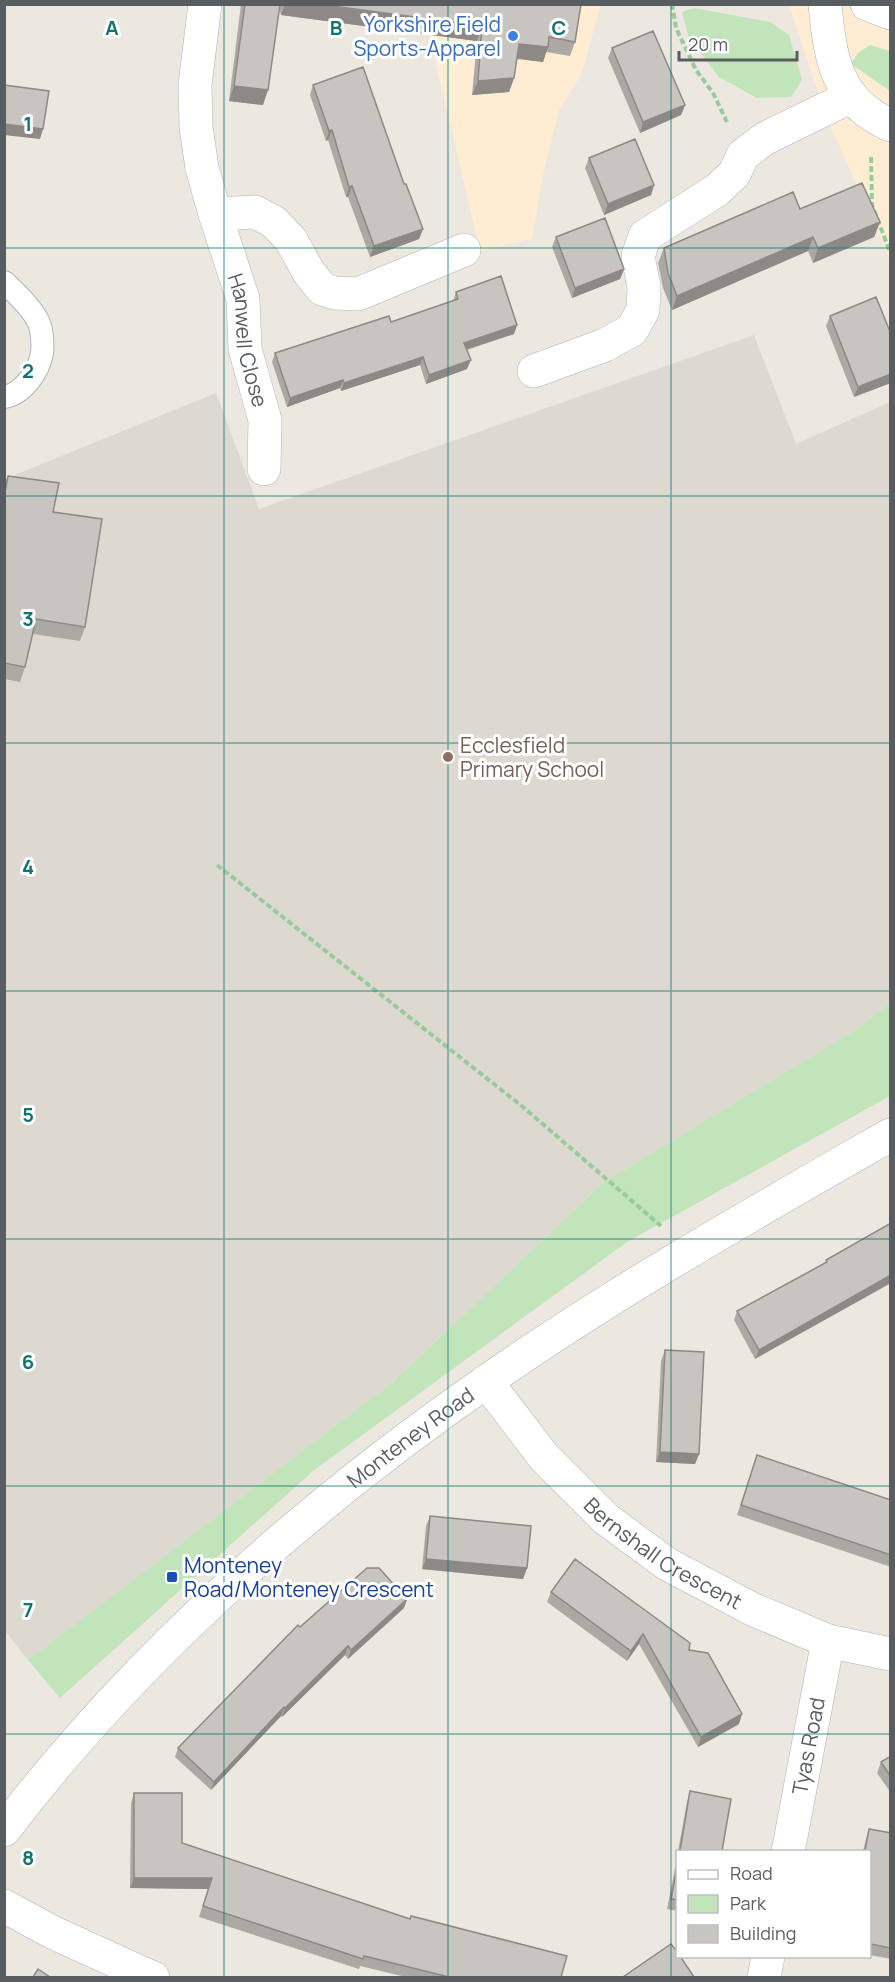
<svg xmlns="http://www.w3.org/2000/svg" width="895" height="1982" viewBox="0 0 895 1982" font-family="Manrope,sans-serif">
	<style>
		.commercial { fill: #feedd2 }
		.education { fill: #ded9d0 }
		.green { fill: #c1e4bb }
		.lines { fill: none; stroke-linecap: round; stroke-linejoin: round }
		.lane-casing { stroke: #b0b4b8; stroke-width: 24 }
		.street-casing { stroke: #b0b4b8; stroke-width: 34 }
		.secondary-casing { stroke: #b1b6bb; stroke-width: 34 }
		.path { stroke: #97ca9d; stroke-width: 4; stroke-dasharray: 6 3; stroke-linecap: butt }
		.lane { stroke: #fff; stroke-width: 22 }
		.street { stroke: #fff; stroke-width: 33 }
		.secondary { stroke: #fff; stroke-width: 33 }
		.wall { fill: #aca9a4 }
		.shaded-wall { fill: #8c8986 }
		.building { fill: #c8c4bf; stroke: #8c8986; stroke-width: 1.5 }
		.grid { fill: none; stroke: #0f766e; stroke-width: 1.5; stroke-opacity: 0.55 }
		.shop-dot { fill: #3f7fe0; stroke: #fff; stroke-width: 2 }
		.education-dot { fill: #8d6e63; stroke: #fff; stroke-width: 2 }
		.transit-dot { fill: #1a4fb4; stroke: #fff; stroke-width: 2 }
		.labels { text-anchor: middle; dominant-baseline: central; stroke-width: 6; stroke-linejoin: round; paint-order: stroke }
		.shop-label { font-size: 21px; fill: #366cbe; stroke: #fff; text-anchor: end }
		.street-label { font-size: 21px; fill: #585d61; stroke: #fff }
		.education-label { font-size: 21px; fill: #785e54; stroke: #fff; text-anchor: start }
		.transit-label { font-size: 21px; fill: #164399; stroke: #fff; text-anchor: start }
		.grid-label { font-size: 20px; text-anchor: middle; font-weight: bold; fill: #0f766e; stroke: #fff; stroke-width: 6; stroke-linejoin: round; paint-order: stroke }
	</style>
	<rect width="100%" height="100%" fill="#ece7df"/>
	<!-- commercial -->
	<path class="commercial" d="M 422,5 L 601,5 L 581,75 L 559,110 L 543,175 L 532,239 L 480,251 Z
		M 789,5 L 890,5 L 890,260 L 827,118 Z"/>
	<!-- education -->
	<path class="education" d="M 754,335 L 796,444 L 890,402 L 890,1003 L 857,1029 L 604,1182 L 393,1382 L 28,1660 L 5,1631 L 5,479 L 216,393 L 259,509 Z"/>
	<!-- green -->
	<path class="green" d="M 694,8 L 770,22 L 789,35 L 802,80 L 791,97 L 757,98 L 719,77 L 689,38 L 682,12 Z
		M 870,45 L 890,51 L 890,91 L 851,64 L 858,53 Z
		M 890,1003 L 890,1096 L 627,1242 L 313,1471 L 60,1698 L 28,1660 L 393,1382 L 604,1182 L 857,1029 Z"/>
	<g class="lines">
		<!-- lane casing -->
		<g class="lane-casing">
			<path id="lane" d="M 4,282 C 15,292 36,312 40,326 C 42,332 43,346 42,353 C 39,371 23,394 4,397"/>
		</g>
		<!-- street casing -->
		<g class="street-casing">
			<g id="street">
				<path id="s1" d="M 205,4 L 195,85 L 196,127 L 202,168 L 215,214 L 243,299 L 245,349 L 265,420 L 264,469"/>
				<path d="M 825,4 C 830,58 836,101 890,125"/>
				<path d="M 215,214 L 255,212 L 274,222 L 291,240 L 308,271 L 322,289 L 335,293 L 358,294 L 464,250"/>
				<path d="M 534,371 L 605,345 L 632,330 L 643,310 L 644,287 L 638,256 L 645,236 L 717,190 L 734,174 L 743,155 L 764,139 L 850,97"/>
				<path id="s2" d="M 486,1381 L 544,1457 L 606,1519 L 667,1564 L 752,1609 L 828,1641 L 890,1654"/>
				<path id="s3" d="M 4,1830 C 138,1654 306,1507 487,1381 C 616,1291 754,1213 890,1135"/>
				<path id="s4" d="M 788,1852 L 828,1641"/>
				<path d="M 4,1906 L 54,1933 L 153,1978"/>
				<path d="M 764,1978 L 768,1956"/>
			</g>
		</g>
		<!-- secondary casing -->
		<g class="secondary-casing">
			<path id="secondary" d="M 867,4 L 890,13"/>
		</g>
		<!-- path -->
		<path class="path" d="M 672,4 L 676,28 L 696,70 L 713,93 L 727,122
			M 871,157 L 872,205 L 890,252
			M 217,865 L 523,1107 L 661,1226"/>
		<!-- lane -->
		<use href="#lane" class="lane"/>
		<!-- street -->
		<use href="#street" class="street"/>
		<!-- secondary -->
		<use href="#secondary" class="secondary"/>
	</g>
	<!-- wall -->
	<path class="wall" d="M 241,4 L 581,4 L 575,42 L 570,56 L 546,52 L 543,62 L 517,59 L 514,78 L 509,92 L 472,95 L 477,41 L 281,15 L 279,8 L 263,105 L 229,101 Z
		M 612,48 L 685,105 L 681,115 L 640,133 L 608,58 Z
		M 313,85 L 404,184 L 423,229 L 419,239 L 370,257 L 348,197 L 346,197 L 328,140 L 326,141 L 310,95 Z
		M 589,158 L 654,185 L 651,195 L 604,215 L 585,168 Z
		M 800,209 L 880,222 L 874,237 L 813,263 L 808,251 L 672,310 L 663,288 L 658,263 L 664,248 Z
		M 556,237 L 624,269 L 620,279 L 572,298 L 552,247 Z
		M 456,292 L 517,325 L 514,334 L 467,350 L 467,369 L 426,384 L 420,365 L 341,391 L 340,388 L 287,407 L 272,362 L 275,353 L 391,322 L 453,301 Z
		M 830,316 L 891,334 L 854,397 L 826,326 Z
		M 8,476 L 53,512 L 85,627 L 80,641 L 33,634 L 25,667 L 20,682 L 4,679 L 4,485 Z
		M 891,1223 L 755,1359 L 734,1320 L 737,1311 L 825,1263 L 826,1260 Z
		M 665,1350 L 699,1454 L 695,1464 L 656,1462 L 661,1361 Z
		M 757,1455 L 891,1500 L 891,1567 L 737,1515 Z
		M 430,1516 L 527,1568 L 523,1579 L 422,1569 L 426,1526 Z
		M 551,1592 L 689,1650 L 739,1724 L 698,1747 L 639,1644 L 627,1661 L 547,1602 Z
		M 407,1599 L 404,1608 L 348,1659 L 345,1655 L 282,1717 L 281,1716 L 211,1790 L 175,1757 L 178,1748 L 300,1627 Z
		M 891,1756 L 891,1793 L 877,1773 L 881,1762 Z
		M 690,1791 L 722,1851 L 678,1851 L 687,1802 Z
		M 134,1793 L 182,1843 L 561,1977 L 406,1977 L 360,1966 L 359,1969 L 199,1917 L 208,1889 L 130,1888 L 131,1803 Z
		M 869,1829 L 891,1833 L 891,1959 L 870,1955 L 870,1851 L 863,1851 L 866,1839 Z
		M 678,1853 L 678,1911 L 667,1909 Z"/>
	<!-- shaded-wall -->
	<path class="shaded-wall" d="M 285,4 L 317,4 L 482,26 L 477,41 L 281,15 Z
		M 519,44 L 548,47 L 543,62 L 514,58 Z
		M 514,78 L 509,92 L 472,95 L 478,81 Z
		M 234,86 L 268,90 L 263,105 L 229,101 Z
		M 685,105 L 681,115 L 640,133 L 643,122 Z
		M 4,124 L 43,129 L 40,139 L 4,135 Z
		M 332,130 L 328,140 L 326,141 L 329,131 Z
		M 654,185 L 651,195 L 604,215 L 608,204 Z
		M 352,186 L 348,197 L 346,197 L 349,187 Z
		M 880,222 L 874,237 L 813,263 L 818,248 Z
		M 423,229 L 419,239 L 370,257 L 374,246 Z
		M 813,237 L 808,251 L 672,310 L 677,296 Z
		M 624,269 L 620,279 L 572,298 L 575,288 Z
		M 517,325 L 514,334 L 461,351 L 464,343 Z
		M 423,357 L 420,365 L 341,391 L 344,383 Z
		M 471,360 L 467,369 L 426,384 L 429,375 Z
		M 891,374 L 891,383 L 854,397 L 858,387 Z
		M 343,380 L 340,388 L 287,407 L 290,398 Z
		M 891,1275 L 891,1283 L 755,1359 L 759,1350 Z
		M 660,1452 L 699,1454 L 695,1464 L 656,1462 Z
		M 426,1559 L 527,1568 L 523,1579 L 422,1569 Z
		M 407,1599 L 404,1608 L 348,1659 L 351,1650 Z
		M 643,1634 L 639,1644 L 627,1661 L 631,1651 Z
		M 348,1646 L 345,1655 L 282,1717 L 285,1708 Z
		M 284,1707 L 281,1716 L 211,1790 L 214,1782 Z
		M 742,1714 L 739,1724 L 698,1747 L 701,1737 Z
		M 134,1878 L 212,1878 L 208,1889 L 130,1888 Z"/>
	<!-- building -->
	<path class="building" d="M 245,4 L 280,4 L 268,90 L 234,86 Z
		M 317,4 L 581,4 L 575,42 L 549,37 L 548,47 L 519,44 L 514,78 L 478,81 L 482,26 Z
		M 653,31 L 685,105 L 643,122 L 612,48 Z
		M 363,67 L 404,184 L 406,184 L 423,229 L 374,246 L 352,186 L 349,187 L 332,130 L 329,131 L 313,85 Z
		M 4,85 L 49,91 L 43,129 L 4,124 Z
		M 635,139 L 654,185 L 608,204 L 589,158 Z
		M 862,183 L 880,222 L 818,248 L 813,237 L 677,296 L 668,273 L 664,248 L 793,192 L 800,209 Z
		M 605,218 L 624,269 L 575,288 L 556,237 Z
		M 501,276 L 517,325 L 464,343 L 471,360 L 429,375 L 423,357 L 344,383 L 343,380 L 290,398 L 275,353 L 389,316 L 391,322 L 458,299 L 456,292 Z
		M 876,297 L 891,334 L 891,374 L 858,387 L 830,316 Z
		M 8,476 L 59,483 L 53,512 L 102,519 L 85,627 L 36,619 L 25,667 L 4,663 L 4,497 Z
		M 891,1223 L 891,1275 L 759,1350 L 737,1311 L 827,1262 L 826,1260 Z
		M 665,1350 L 704,1352 L 699,1454 L 660,1452 Z
		M 757,1455 L 891,1500 L 891,1555 L 741,1505 Z
		M 430,1516 L 531,1526 L 527,1568 L 426,1559 Z
		M 575,1559 L 690,1643 L 689,1650 L 708,1653 L 742,1714 L 701,1737 L 643,1634 L 631,1651 L 551,1592 Z
		M 367,1568 L 379,1568 L 407,1599 L 351,1650 L 348,1646 L 285,1708 L 284,1707 L 214,1782 L 178,1748 L 298,1625 L 300,1627 Z
		M 891,1756 L 891,1777 L 881,1762 Z
		M 690,1791 L 731,1799 L 722,1851 L 680,1851 Z
		M 134,1793 L 182,1793 L 182,1843 L 410,1919 L 411,1916 L 567,1956 L 561,1977 L 449,1977 L 364,1956 L 363,1959 L 203,1906 L 212,1878 L 134,1878 Z
		M 869,1829 L 891,1833 L 891,1948 L 870,1944 L 870,1851 L 865,1851 Z
		M 678,1863 L 678,1900 L 671,1899 Z
		M 671,1944 L 678,1953 L 678,1956 L 680,1956 L 694,1977 L 623,1977 Z
		M 38,1969 L 50,1977 L 33,1977 Z"/>
	<!-- grid -->
	<path class="grid" d="M 224,4 L 224,1978M 448,4 L 448,1978M 671,4 L 671,1978M 4,248 L 890,248M 4,496 L 890,496M 4,743 L 890,743M 4,991 L 890,991M 4,1239 L 890,1239M 4,1486 L 890,1486M 4,1734 L 890,1734"/>
	<!-- markers -->
	<circle class="shop-dot" cx="513" cy="36" r="6"/>
	<circle class="education-dot" cx="448" cy="757" r="6"/>
	<rect class="transit-dot" x="166" y="1571" width="12" height="12" rx="3"/>
	<g class="labels">
		<!-- shop labels -->
		<g class="shop-label">
			<text x="501" y="24">Yorkshire Field<tspan x="501" dy="24">Sports-Apparel</tspan></text>
		</g>
		<!-- street labels -->
		<g class="street-label">
			<text stroke="none"><textPath href="#s1" startOffset="344">Hanwell Close</textPath></text>
			<text stroke="none"><textPath href="#s3" startOffset="567">Monteney Road</textPath></text>
			<text stroke="none"><textPath href="#s2" startOffset="250">Bernshall Crescent</textPath></text>
			<text stroke="none"><textPath href="#s4" startOffset="108">Tyas Road</textPath></text>
		</g>
		<!-- education labels -->
		<g class="education-label">
			<text x="460" y="745">Ecclesfield<tspan x="460" dy="24">Primary School</tspan></text>
		</g>
		<!-- transit labels -->
		<g class="transit-label">
			<text x="184" y="1565">Monteney<tspan x="184" dy="24">Road/Monteney Crescent</tspan></text>
		</g>
	</g>
	<g class="grid-label">
		<text x="112" y="35">A</text>
		<text x="336" y="35">B</text>
		<text x="559" y="35">C</text>
		<text x="28" y="131">1</text>
		<text x="28" y="378">2</text>
		<text x="28" y="626">3</text>
		<text x="28" y="874">4</text>
		<text x="28" y="1122">5</text>
		<text x="28" y="1369">6</text>
		<text x="28" y="1617">7</text>
		<text x="28" y="1865">8</text>
	</g>
	<!-- border -->
	<rect width="895" height="1982" fill="none" stroke="#585d61" stroke-width="12"/>
	<!-- legend -->
	<rect x="676" y="1850" width="195" height="108" fill="#ffffff" stroke="#bcbec0" stroke-width="1.5"/>
	<rect x="688" y="1870" width="30" height="9" fill="#ffffff" stroke="#bcbec0" stroke-width="1.5"/>
	<text x="730" y="1880" font-size="18" fill="#585d61">Road</text>
	<rect x="688" y="1895" width="30" height="18" fill="#c1e4bb" stroke="#bcbec0" stroke-width="1.5"/>
	<text x="730" y="1910" font-size="18" fill="#585d61">Park</text>
	<rect x="688" y="1925" width="30" height="18" fill="#c8c4bf" stroke="#bcbec0" stroke-width="1.5"/>
	<text x="730" y="1940" font-size="18" fill="#585d61">Building</text>
	<!-- scale -->
	<path d="M679 51v9h118v-9" fill="none" stroke="#585d61" stroke-width="3"/>
	<text x="688" y="51" font-size="18" fill="#585d61" stroke="#ffffff" stroke-width="4.5" paint-order="stroke">20 m</text>
</svg>
